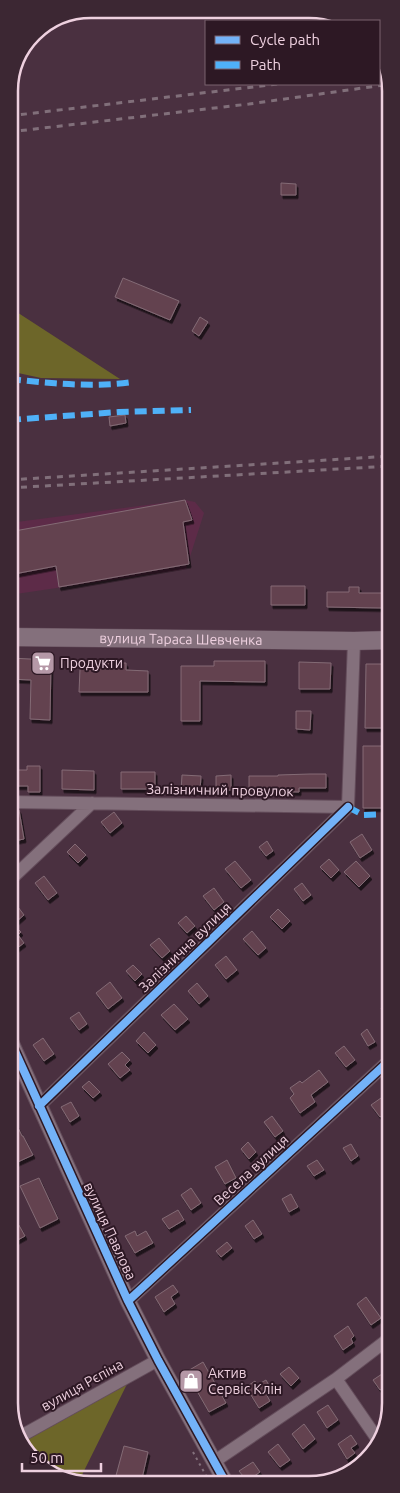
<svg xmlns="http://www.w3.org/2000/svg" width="400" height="1493" viewBox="0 0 400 1493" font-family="Ubuntu,sans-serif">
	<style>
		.built { fill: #5d2b48 }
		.forest { fill: #6d6629 }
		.building { fill: #644250; stroke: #836b75; filter: url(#shadow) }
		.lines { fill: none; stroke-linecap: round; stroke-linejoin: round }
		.minor-casing { stroke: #644d5b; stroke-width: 14 }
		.tertiary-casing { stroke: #644d5b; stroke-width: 17 }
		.secondary-casing { stroke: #644d5b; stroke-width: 19 }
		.path { stroke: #84717c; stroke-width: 2; stroke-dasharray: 2.5 4; stroke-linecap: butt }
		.minor { stroke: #84707c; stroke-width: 12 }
		.tertiary { stroke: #84707c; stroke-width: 15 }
		.secondary { stroke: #84707c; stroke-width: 18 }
		.rail { stroke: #816f7a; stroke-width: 3; stroke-dasharray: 6 6; stroke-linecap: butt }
		.quiet { stroke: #4fb1f8; stroke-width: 6; stroke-dasharray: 12 6; stroke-linecap: butt }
		.cycleway-casing { stroke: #2d1824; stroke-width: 11 }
		.cycleway { stroke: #73b2f8; stroke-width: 8 }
		.labels { text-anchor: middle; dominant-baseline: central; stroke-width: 4; stroke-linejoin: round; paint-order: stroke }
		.street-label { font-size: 14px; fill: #eed0df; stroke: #2d1824 }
		.poi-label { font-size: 14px; fill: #eed0df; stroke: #2d1824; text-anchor: start }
		.rim { fill: none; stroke: #eed0df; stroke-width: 2.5 }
	</style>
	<defs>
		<filter id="shadow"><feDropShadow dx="2" dy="3.5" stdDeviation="0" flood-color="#0009"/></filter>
	</defs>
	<rect width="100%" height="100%" fill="#4a3040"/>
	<!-- built -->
	<path class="built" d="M 185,500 L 195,502 L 204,513 L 186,569 L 9,595 L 9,523 Z"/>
	<!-- forest -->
	<path class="forest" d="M 9,307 L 120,379 L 41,378 L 9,371 Z
		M 131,1376 L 78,1483 L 74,1483 L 32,1460 L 21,1436 Z"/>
	<!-- building -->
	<path class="building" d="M 281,183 L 296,184 L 296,195 L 281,195 Z
		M 123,278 L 179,301 L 170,320 L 115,297 Z
		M 200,317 L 208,322 L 199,336 L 192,331 Z
		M 125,415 L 126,423 L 110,426 L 109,417 Z
		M 185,500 L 192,520 L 183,522 L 189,564 L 59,587 L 56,566 L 9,575 L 9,532 Z
		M 271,586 L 305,586 L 305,605 L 271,605 Z
		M 349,587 L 359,587 L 359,593 L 383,593 L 383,608 L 327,607 L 327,592 L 349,592 Z
		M 9,658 L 51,660 L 50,720 L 30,719 L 31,680 L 9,679 Z
		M 214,661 L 265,661 L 265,682 L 200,681 L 200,721 L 181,721 L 181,666 L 214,666 Z
		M 299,662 L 331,663 L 330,689 L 299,689 Z
		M 105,663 L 126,663 L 126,670 L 148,671 L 148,692 L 79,692 L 80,669 L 105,669 Z
		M 366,664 L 386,664 L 385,728 L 365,728 Z
		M 296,711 L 311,711 L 310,730 L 296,729 Z
		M 363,746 L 385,746 L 384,808 L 363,808 Z
		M 27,766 L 40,766 L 40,792 L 28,792 L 28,786 L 9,786 L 9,770 L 27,770 Z
		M 62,770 L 94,771 L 94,790 L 62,789 Z
		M 121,772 L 155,772 L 155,789 L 121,789 Z
		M 310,774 L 326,774 L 326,788 L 299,788 L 299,792 L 249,791 L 249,776 L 278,776 L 278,775 Z
		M 182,775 L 201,776 L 200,791 L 181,791 Z
		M 231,775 L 231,790 L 216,791 L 216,776 Z
		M 19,810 L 24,839 L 14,841 L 9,811 Z
		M 114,812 L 122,823 L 110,833 L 101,822 Z
		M 362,834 L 372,850 L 360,858 L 350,842 Z
		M 267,841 L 273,851 L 266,856 L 259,847 Z
		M 75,844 L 86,855 L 78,863 L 67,852 Z
		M 329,859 L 339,870 L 331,878 L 320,867 Z
		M 235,861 L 251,880 L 241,888 L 225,869 Z
		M 356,861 L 370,876 L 359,887 L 344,872 Z
		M 44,876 L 57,893 L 48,900 L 35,883 Z
		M 302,883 L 311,895 L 303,901 L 294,889 Z
		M 214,888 L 224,902 L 214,910 L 203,896 Z
		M 15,903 L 24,915 L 16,922 L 9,913 L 9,908 Z
		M 278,909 L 290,921 L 282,929 L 270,917 Z
		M 186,916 L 195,926 L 187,933 L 178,923 Z
		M 9,920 L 21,932 L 18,935 L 24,943 L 16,949 L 11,943 L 9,944 Z
		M 252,931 L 266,948 L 258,955 L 243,939 Z
		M 159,938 L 170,951 L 162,958 L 150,945 Z
		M 226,956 L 237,970 L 226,979 L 215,965 Z
		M 133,965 L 142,974 L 135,981 L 126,971 Z
		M 110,982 L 122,998 L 108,1009 L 96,993 Z
		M 197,983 L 208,996 L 199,1004 L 188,991 Z
		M 391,1002 L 391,1025 L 381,1008 Z
		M 174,1004 L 188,1019 L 175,1030 L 161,1015 Z
		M 79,1012 L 87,1024 L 79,1030 L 70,1018 Z
		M 367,1029 L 375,1042 L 368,1046 L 361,1034 Z
		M 144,1032 L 156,1045 L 148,1053 L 136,1041 Z
		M 43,1038 L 54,1054 L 44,1061 L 33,1045 Z
		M 344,1046 L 355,1060 L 346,1067 L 335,1053 Z
		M 122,1052 L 130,1060 L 125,1065 L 130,1070 L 120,1078 L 108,1064 Z
		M 319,1070 L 328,1082 L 311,1095 L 315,1102 L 300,1113 L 290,1098 L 294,1094 L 290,1088 L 300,1081 L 302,1083 Z
		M 89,1081 L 100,1092 L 93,1098 L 82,1087 Z
		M 381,1098 L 390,1109 L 380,1117 L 371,1105 Z
		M 71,1102 L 79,1116 L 70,1122 L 61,1107 Z
		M 9,1109 L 22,1136 L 23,1136 L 33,1155 L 9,1166 Z
		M 272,1116 L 283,1131 L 275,1137 L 264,1122 Z
		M 248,1142 L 256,1152 L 249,1159 L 241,1149 Z
		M 351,1144 L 358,1156 L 351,1161 L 343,1148 Z
		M 227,1160 L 236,1178 L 225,1184 L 215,1167 Z
		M 317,1160 L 324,1170 L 314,1176 L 307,1166 Z
		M 39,1178 L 58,1219 L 40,1228 L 20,1186 Z
		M 191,1188 L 201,1203 L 191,1210 L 181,1195 Z
		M 291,1194 L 298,1207 L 289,1212 L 282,1199 Z
		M 178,1210 L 184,1220 L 169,1229 L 162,1219 Z
		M 16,1220 L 25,1236 L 9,1245 L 9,1224 Z
		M 253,1220 L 262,1234 L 254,1239 L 245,1226 Z
		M 135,1231 L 137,1236 L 146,1231 L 153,1243 L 135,1253 L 125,1236 Z
		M 227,1242 L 232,1248 L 221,1257 L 216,1251 Z
		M 173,1285 L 178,1292 L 171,1297 L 175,1304 L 164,1312 L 155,1297 Z
		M 366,1297 L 381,1318 L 371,1325 L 357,1304 Z
		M 348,1326 L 354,1336 L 351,1339 L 353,1343 L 343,1350 L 334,1336 Z
		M 203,1362 L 226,1403 L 209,1412 L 186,1372 Z
		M 289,1367 L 299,1378 L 291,1386 L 280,1374 Z
		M 391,1368 L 391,1382 L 380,1390 L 373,1380 Z
		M 266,1380 L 271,1389 L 265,1392 L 270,1401 L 259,1408 L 246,1387 L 255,1381 L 257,1385 Z
		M 328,1405 L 338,1420 L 327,1428 L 317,1412 Z
		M 304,1424 L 315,1439 L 303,1449 L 292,1434 Z
		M 351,1435 L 357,1444 L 351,1448 L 355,1453 L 347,1459 L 338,1444 Z
		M 278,1444 L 290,1460 L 280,1467 L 268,1452 Z
		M 124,1446 L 148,1452 L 141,1483 L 114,1483 Z
		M 253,1462 L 260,1472 L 247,1481 L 239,1471 Z"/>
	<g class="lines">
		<!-- minor casing -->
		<g class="minor-casing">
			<path id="minor" d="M 9,802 L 348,807
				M 348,807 L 354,641
				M 9,881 L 92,803
				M 39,1106 L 348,807
				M 128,1301 L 391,1059
				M 336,1379 L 378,1440
				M 21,1436 L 158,1360
				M 215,1461 L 336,1379 L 391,1337"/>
		</g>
		<!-- tertiary casing -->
		<g class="tertiary-casing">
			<path id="tertiary" d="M 9,1038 L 128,1301 L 158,1360 L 226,1483"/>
		</g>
		<!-- secondary casing -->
		<g class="secondary-casing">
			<g id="secondary">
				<path id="s1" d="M 9,637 L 354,641 L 391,640"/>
			</g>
		</g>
		<!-- path -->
		<path class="path" d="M 193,1452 L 210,1483"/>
		<!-- minor -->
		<use href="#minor" class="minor"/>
		<!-- tertiary -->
		<use href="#tertiary" class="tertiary"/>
		<!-- secondary -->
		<use href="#secondary" class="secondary"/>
		<!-- rail -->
		<path class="rail" d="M 379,70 L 386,69
			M 9,116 L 278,84
			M 9,132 L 249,104 L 391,84
			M 9,480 L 391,456
			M 9,488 L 391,466"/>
		<!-- quiet -->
		<path class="quiet" d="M 9,379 C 50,383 92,388 133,382
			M 9,420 L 119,412 L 191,410
			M 348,807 L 363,815 L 391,814"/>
		<!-- cycleway casing -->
		<g class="cycleway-casing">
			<path id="cycleway" d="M 9,1038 L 128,1301 L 158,1360 L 226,1483
				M 39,1106 L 348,807
				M 128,1301 L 391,1059"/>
		</g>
		<!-- cycleway -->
		<use href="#cycleway" class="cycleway"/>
	</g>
	<!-- icons -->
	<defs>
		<g id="supermarket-square" transform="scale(1.25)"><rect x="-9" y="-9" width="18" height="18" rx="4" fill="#b598a7" stroke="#2d1824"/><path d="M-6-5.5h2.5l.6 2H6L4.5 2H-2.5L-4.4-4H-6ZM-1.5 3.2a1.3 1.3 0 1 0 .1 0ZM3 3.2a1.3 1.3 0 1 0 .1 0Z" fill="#fff"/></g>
		<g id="shop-square" transform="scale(1.25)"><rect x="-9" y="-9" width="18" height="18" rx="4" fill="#b598a7" stroke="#2d1824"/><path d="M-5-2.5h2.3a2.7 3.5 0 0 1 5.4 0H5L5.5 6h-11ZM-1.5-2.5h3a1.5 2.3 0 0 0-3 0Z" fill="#fff"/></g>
	</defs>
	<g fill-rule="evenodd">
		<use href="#supermarket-square" x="43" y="663"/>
		<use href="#shop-square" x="191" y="1381"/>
	</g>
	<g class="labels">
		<!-- street labels -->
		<g class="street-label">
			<text stroke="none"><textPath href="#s1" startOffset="172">вулиця Тараса Шевченка</textPath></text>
			<text transform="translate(220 790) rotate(1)">Залізничний провулок</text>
			<text transform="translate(185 947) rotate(-44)">Залізнична вулиця</text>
			<text transform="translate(251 1170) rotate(-43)">Весела вулиця</text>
			<text transform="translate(110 1231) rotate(65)">вулиця Павлова</text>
			<text transform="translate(82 1385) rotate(-29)">вулиця Рєпіна</text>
		</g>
		<!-- poi labels -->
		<g class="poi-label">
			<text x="60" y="663">Продукти</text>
			<text x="208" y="1373">Актив<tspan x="208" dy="16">Сервiс Клiн</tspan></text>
		</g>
	</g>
	<!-- crop -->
	<path d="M0 0H400V1493H0ZM91 18H309A73 73 0 0 1 382 91V1403A73 73 0 0 1 309 1476H91A73 73 0 0 1 18 1403V91A73 73 0 0 1 91 18Z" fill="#3c2733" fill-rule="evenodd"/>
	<path class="rim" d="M91 18H309A73 73 0 0 1 382 91V1403A73 73 0 0 1 309 1476H91A73 73 0 0 1 18 1403V91A73 73 0 0 1 91 18Z"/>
	<!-- legend -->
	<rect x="205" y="20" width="175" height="65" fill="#2d1824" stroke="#7a626f"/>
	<rect x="215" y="36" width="25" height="8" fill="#73b2f8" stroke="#7a626f"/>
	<text x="250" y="45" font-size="15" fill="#eed0df">Cycle path</text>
	<rect x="215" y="61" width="25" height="8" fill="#4fb1f8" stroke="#7a626f"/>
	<text x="250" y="70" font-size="15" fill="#eed0df">Path</text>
	<!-- scale -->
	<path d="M22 1463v8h79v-8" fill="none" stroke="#eed0df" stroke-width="2.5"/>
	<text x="30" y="1463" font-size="15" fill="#eed0df" stroke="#2d1824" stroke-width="4" paint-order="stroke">50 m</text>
</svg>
